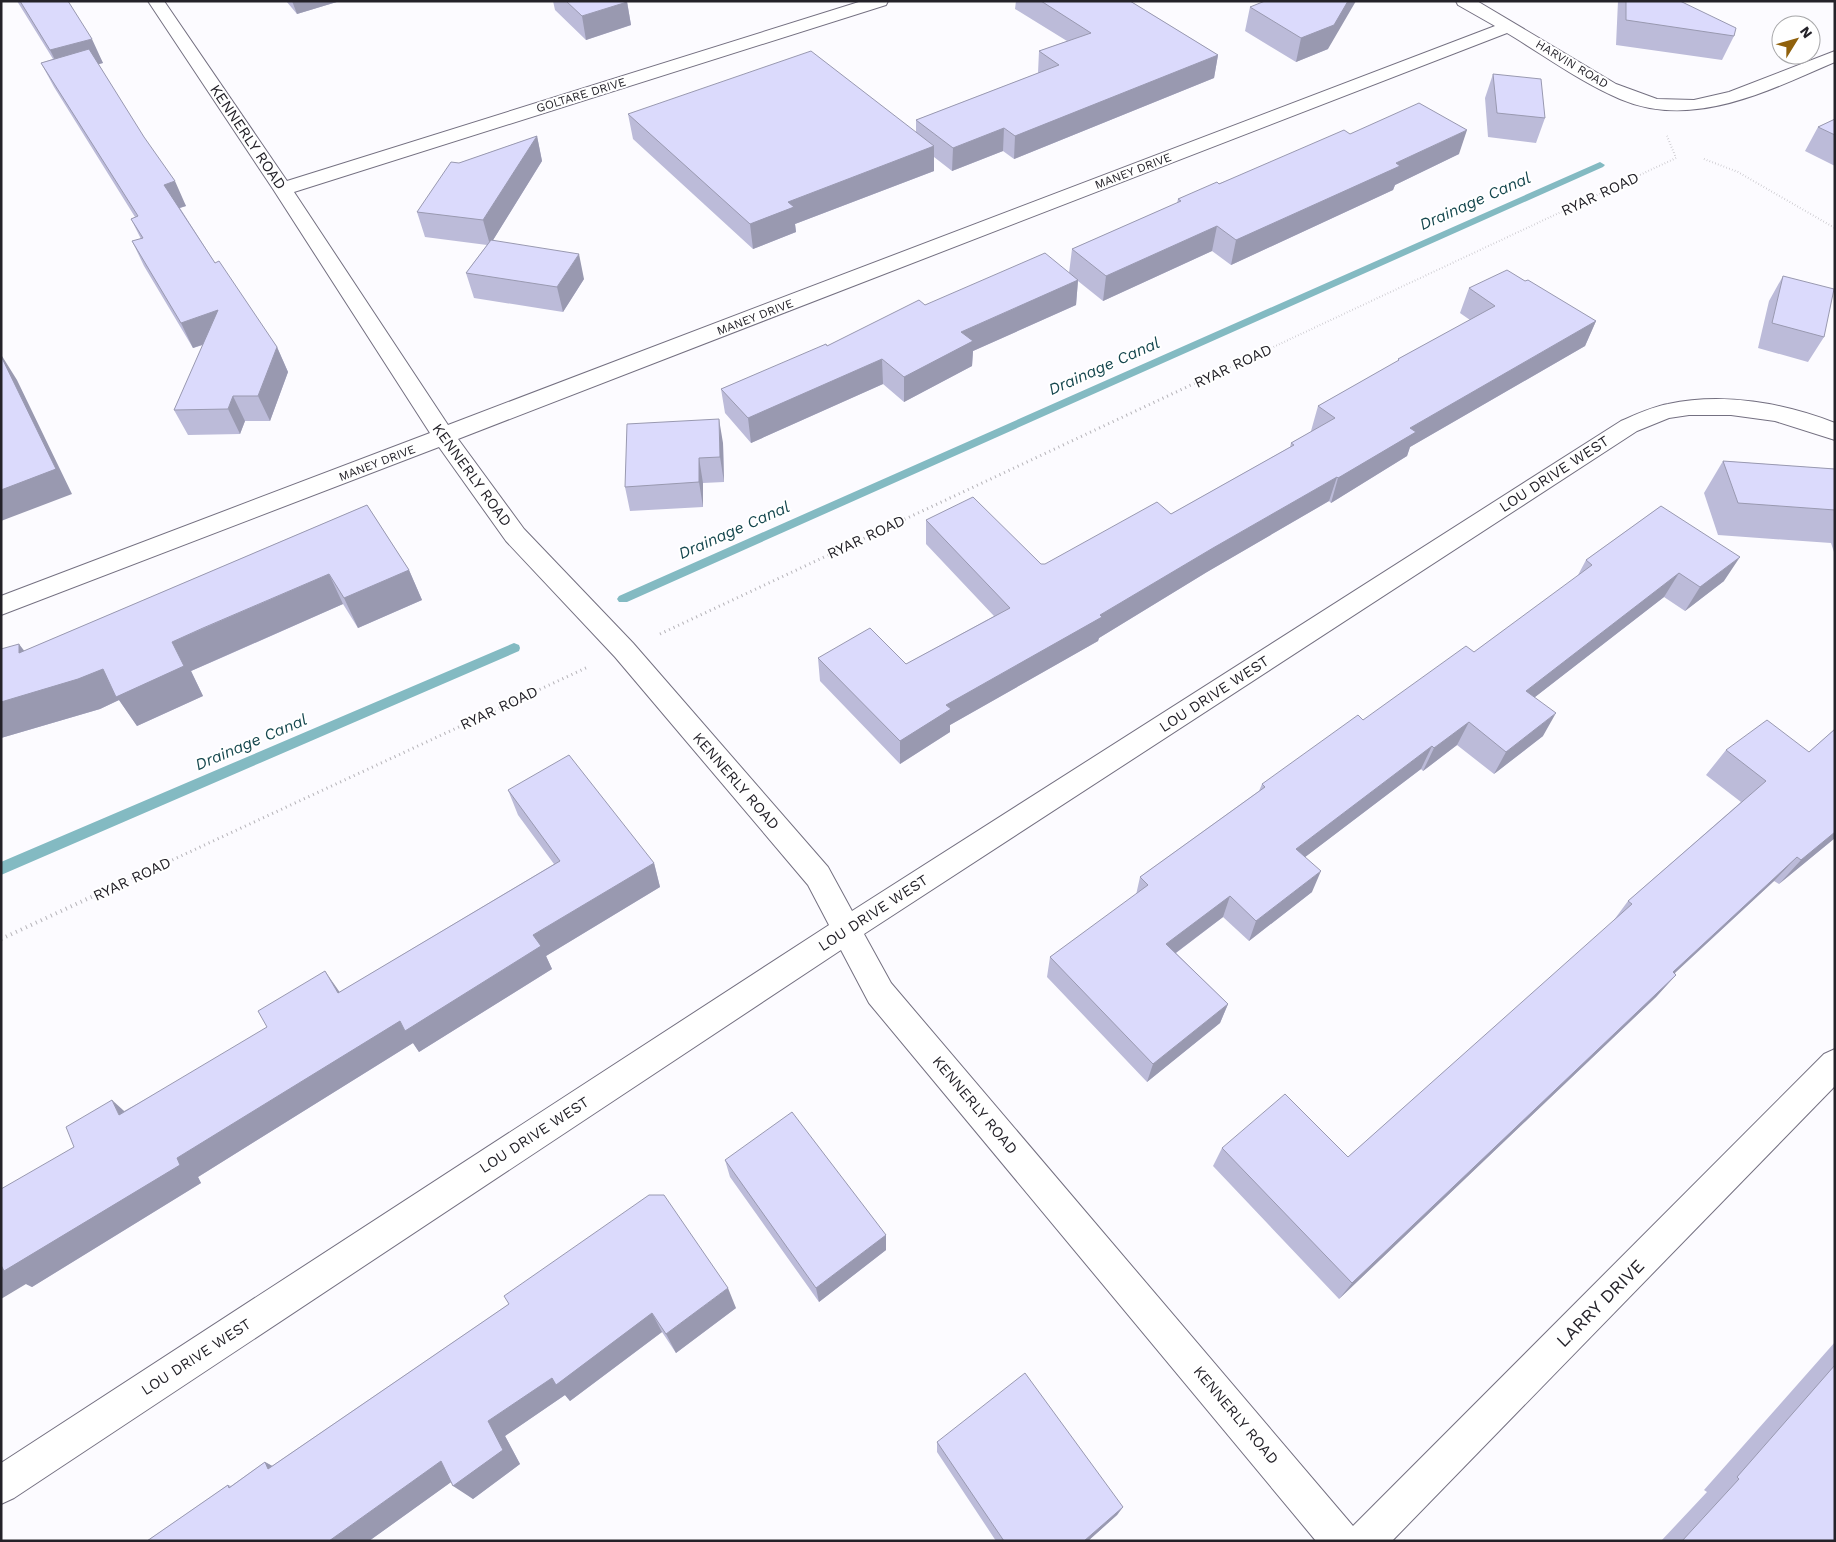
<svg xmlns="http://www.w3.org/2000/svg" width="1836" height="1542" viewBox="0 0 1836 1542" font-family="'Work Sans',sans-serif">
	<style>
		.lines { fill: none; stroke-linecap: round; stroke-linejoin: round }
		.stream { fill: #83bac2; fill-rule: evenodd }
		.minor-casing { stroke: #747081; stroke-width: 2 }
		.path-far2 { stroke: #b5b3b8; stroke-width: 2; stroke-dasharray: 0.5 2.5; stroke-linecap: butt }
		.path-far1 { stroke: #b5b3b8; stroke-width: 3; stroke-dasharray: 1 4; stroke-linecap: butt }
		.path { stroke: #b5b3b8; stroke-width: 4; stroke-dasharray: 1 4.5; stroke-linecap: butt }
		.minor { fill: #fff; fill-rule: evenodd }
		.wall { fill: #bcbbd9 }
		.shaded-wall { fill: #9999b0 }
		.building { fill: #dbdafc; stroke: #9999b0 }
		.labels { text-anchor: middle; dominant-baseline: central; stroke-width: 4; stroke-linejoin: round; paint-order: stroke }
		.far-street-label { font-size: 12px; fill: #242229; stroke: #fff }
		.street-label { font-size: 15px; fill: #242229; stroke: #fff }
		.water-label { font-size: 16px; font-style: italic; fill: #15474e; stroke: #fff }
		.near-street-label { font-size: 18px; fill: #242229; stroke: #fff }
	</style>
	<rect width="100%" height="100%" fill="#fcfbff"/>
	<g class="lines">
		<!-- stream -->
		<path class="stream" d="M 1600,162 L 1605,165 L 1603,167 L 627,602 L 619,602 L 617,599 L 619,596 Z
			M 514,643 L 519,645 L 520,648 L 519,651 L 1,875 L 1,862 Z"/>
		<!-- minor casing -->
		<g class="minor-casing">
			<path id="minor" d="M 148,1 L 164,1 L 287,181 L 862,1 L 888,1 L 886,5 L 294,192 L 448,425 L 1495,26 L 1458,5 L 1456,1 L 1477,1 L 1616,84 L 1657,99 L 1694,100 L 1729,92 L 1835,51 L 1835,62 C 1767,91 1693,130 1620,99 C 1580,82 1544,55 1507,33 L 458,439 L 524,529 L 633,643 L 828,867 L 852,911 L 1621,421 C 1637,414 1652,407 1668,404 C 1723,392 1784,403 1835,423 L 1835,440 L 1775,421 L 1731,415 L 1689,415 L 1669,418 L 1637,431 L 864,934 L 891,983 L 1353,1526 L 1824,1054 L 1835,1049 L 1835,1086 L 1392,1541 L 1316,1541 L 869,1003 L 841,950 L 14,1498 L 1,1504 L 1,1463 L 829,925 L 808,885 L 615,657 L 506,541 L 439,447 L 1,615 L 1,596 L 430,433 L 273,189 Z"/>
		</g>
		<!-- path-far2 -->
		<path class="path-far2" d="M 1704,159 L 1738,172 L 1835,228
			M 1203,380 L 1676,158 L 1667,136"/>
		<!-- path-far1 -->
		<path class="path-far1" d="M 660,634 L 1206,378
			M 127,881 L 588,667"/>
		<!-- path -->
		<path class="path" d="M 1,939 L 130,879"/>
		<!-- minor -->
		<use href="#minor" class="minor"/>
	</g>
	<!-- wall -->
	<path class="wall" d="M 17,1 L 68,1 L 103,63 L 98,64 L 186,206 L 180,208 L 215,263 L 277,347 L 288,372 L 270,421 L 245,421 L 240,434 L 188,435 L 174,410 L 203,345 L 193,348 L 144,266 L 132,241 L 141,239 L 131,219 L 135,217 L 54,87 L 41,63 L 53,59 Z
		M 286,1 L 340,1 L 297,14 Z
		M 553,1 L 627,1 L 631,25 L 586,40 L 555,10 Z
		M 1016,1 L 1130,1 L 1218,55 L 1214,78 L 1014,159 L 1003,151 L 952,171 L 934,157 L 934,171 L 795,224 L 796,232 L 753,249 L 633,139 L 628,114 L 916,132 L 916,120 L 1038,73 L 1039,51 L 1067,41 L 1015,9 Z
		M 1618,1 L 1680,1 L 1734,36 L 1722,60 L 1616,45 Z
		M 1250,7 L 1328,49 L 1296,62 L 1245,31 Z
		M 1493,74 L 1545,118 L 1536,143 L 1488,137 L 1485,98 Z
		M 1835,119 L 1835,166 L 1805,151 L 1818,127 Z
		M 1350,134 L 1459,154 L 1395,185 L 1393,190 L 1231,265 L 1212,251 L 1103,301 L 1078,281 L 1076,305 L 973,351 L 972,366 L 904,402 L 883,384 L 751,443 L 725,413 L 721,389 L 827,346 L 925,305 L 1069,273 L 1072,249 L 1177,203 L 1178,199 Z
		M 537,136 L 542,161 L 493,240 L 584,279 L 563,312 L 474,298 L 466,273 L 487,245 L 425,237 L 417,212 L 459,163 Z
		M 1783,276 L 1824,337 L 1808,362 L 1758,348 L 1769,301 Z
		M 1525,281 L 1596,321 L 1585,346 L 1410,447 L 1407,456 L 1331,503 L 1329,501 L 1207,572 L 1099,638 L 1098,641 L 950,725 L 950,732 L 900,764 L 820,681 L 818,658 L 906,664 L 994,616 L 926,544 L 926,520 L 1041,564 L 1045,564 L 1171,514 L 1290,447 L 1291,443 L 1312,431 L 1311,431 L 1318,406 L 1398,361 L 1398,359 L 1470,320 L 1460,313 L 1469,288 Z
		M 723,443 L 724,482 L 703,483 L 703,507 L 630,511 L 625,487 Z
		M 1723,461 L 1835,469 L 1835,555 L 1831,543 L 1718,535 L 1704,493 Z
		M 367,505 L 409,570 L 422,600 L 358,628 L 343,604 L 221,658 L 191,671 L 203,696 L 137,726 L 119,700 L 100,709 L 1,738 L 1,649 L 24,651 Z
		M 1661,506 L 1724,581 L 1685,611 L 1664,597 L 1535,697 L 1543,736 L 1494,774 L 1457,745 L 1423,771 L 1421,769 L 1305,857 L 1312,892 L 1249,941 L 1223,917 L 1176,953 L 1228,1004 L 1220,1023 L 1147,1082 L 1047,977 L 1050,957 L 1136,895 L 1140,877 L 1259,791 L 1262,784 L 1363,720 L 1474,652 L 1577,577 L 1586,560 Z
		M 1835,729 L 1835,838 L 1779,884 L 1774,881 L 1675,973 L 1676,975 L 1656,997 L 1339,1299 L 1213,1166 L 1222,1148 L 1348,1157 L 1611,924 L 1628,901 L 1741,802 L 1706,775 L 1726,750 L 1809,752 Z
		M 508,790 L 654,863 L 660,887 L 546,956 L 552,969 L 419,1052 L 413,1043 L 198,1177 L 201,1183 L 32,1287 L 26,1284 L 74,1147 L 124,1111 L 340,992 L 554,864 L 518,815 Z
		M 725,1160 L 886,1235 L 886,1250 L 819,1302 L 730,1177 Z
		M 509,1304 L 736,1308 L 676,1353 L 662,1332 L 570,1401 L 565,1395 L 505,1436 L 520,1464 L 473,1499 L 451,1482 L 369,1541 L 147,1541 L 228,1485 L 231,1486 L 265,1462 L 272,1466 Z
		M 1835,1342 L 1835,1541 L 1661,1541 L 1707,1492 L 1704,1490 Z
		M 937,1442 L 1123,1507 L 1117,1515 L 1088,1541 L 996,1541 L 937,1452 Z"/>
	<!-- shaded-wall -->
	<path class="shaded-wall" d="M 292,1 L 340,1 L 297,14 Z
		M 1348,1 L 1356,1 L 1328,49 L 1296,62 L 1301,38 Z
		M 627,2 L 631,25 L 586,40 L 582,16 Z
		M 92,39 L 103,63 L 62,74 L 50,50 Z
		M 1218,55 L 1214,78 L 1014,159 L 1015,136 Z
		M 1004,128 L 1003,151 L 952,171 L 953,148 Z
		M 1467,130 L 1459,154 L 1395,185 L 1393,190 L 1231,265 L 1236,240 L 1396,163 Z
		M 537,136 L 542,161 L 490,245 L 483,220 Z
		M 934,146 L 934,171 L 795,224 L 796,232 L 753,249 L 750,224 L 788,202 Z
		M 175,181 L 186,206 L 176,209 L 164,185 Z
		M 1217,226 L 1212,251 L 1103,301 L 1106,276 Z
		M 579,254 L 584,279 L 563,312 L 557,287 Z
		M 1078,280 L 1076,305 L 973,351 L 972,366 L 904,402 L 904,377 L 961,332 Z
		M 218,310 L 230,335 L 193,348 L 181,323 Z
		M 1596,321 L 1585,346 L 1410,447 L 1407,456 L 1331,503 L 1338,478 L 1410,428 Z
		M 277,347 L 288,372 L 270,421 L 258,396 Z
		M 2,356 L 17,380 L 72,494 L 1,521 Z
		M 882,359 L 883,384 L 751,443 L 748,418 Z
		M 233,396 L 245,421 L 240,434 L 228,409 Z
		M 719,419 L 723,443 L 724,482 L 720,457 Z
		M 699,458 L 703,483 L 703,507 L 699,482 Z
		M 1337,477 L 1329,501 L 1207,572 L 1099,638 L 1098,641 L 950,725 L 950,732 L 900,764 L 900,741 L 946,705 L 1100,615 L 1213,548 Z
		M 1740,557 L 1724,581 L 1685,611 L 1700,587 Z
		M 409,570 L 422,600 L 358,628 L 344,598 Z
		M 1679,573 L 1664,597 L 1513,714 L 1526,691 Z
		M 329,574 L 343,604 L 191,671 L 203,696 L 137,726 L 119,700 L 100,709 L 1,738 L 1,702 L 103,669 L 172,642 Z
		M 19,644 L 42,674 L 19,653 Z
		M 1556,713 L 1543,736 L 1494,774 L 1506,752 Z
		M 1469,722 L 1457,745 L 1423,771 L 1434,748 Z
		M 1432,746 L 1421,769 L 1288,870 L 1296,849 Z
		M 1835,832 L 1835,838 L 1779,884 L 1801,860 Z
		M 1797,857 L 1774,881 L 1652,994 L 1673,972 Z
		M 654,863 L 660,887 L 546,956 L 552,969 L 419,1052 L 413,1043 L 198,1177 L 201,1183 L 32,1287 L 26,1284 L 1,1299 L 1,1265 L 177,1158 L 533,935 Z
		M 1321,871 L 1312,892 L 1249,941 L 1256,921 Z
		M 1230,896 L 1223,917 L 1161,964 L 1166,944 Z
		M 325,971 L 341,994 L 338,993 Z
		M 1676,975 L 1656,997 L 1339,1299 L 1352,1283 Z
		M 1228,1004 L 1220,1023 L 1147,1082 L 1153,1064 Z
		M 112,1100 L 134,1120 L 119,1115 Z
		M 886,1235 L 886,1250 L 819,1302 L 816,1288 Z
		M 728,1288 L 736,1308 L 676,1353 L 666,1334 Z
		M 652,1313 L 662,1332 L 570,1401 L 565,1395 L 505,1436 L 520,1464 L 473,1499 L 453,1486 L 488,1421 L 552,1378 Z
		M 441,1461 L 461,1475 L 369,1541 L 329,1541 Z
		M 265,1462 L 291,1476 L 268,1469 Z
		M 1123,1507 L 1117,1515 L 1088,1541 L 1084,1541 Z"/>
	<!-- building -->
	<path class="building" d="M 20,1 L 68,1 L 92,39 L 50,50 Z
		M 566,1 L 627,1 L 627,2 L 582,16 Z
		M 1041,1 L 1130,1 L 1218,55 L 1015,136 L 1004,128 L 953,148 L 916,120 L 1059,65 L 1039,51 L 1091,33 Z
		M 1265,1 L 1348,1 L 1334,25 L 1301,38 L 1250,7 Z
		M 1626,1 L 1680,1 L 1736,28 L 1734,36 L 1626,20 Z
		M 89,49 L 144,137 L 175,181 L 164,185 L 215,263 L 219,261 L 277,347 L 258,396 L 233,396 L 228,409 L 174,410 L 218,310 L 181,323 L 132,241 L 143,238 L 131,219 L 138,216 L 41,63 Z
		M 811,51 L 934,146 L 788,202 L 794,207 L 750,224 L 628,114 Z
		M 1493,74 L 1541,79 L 1545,118 L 1497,113 Z
		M 1419,103 L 1467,130 L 1396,163 L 1400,166 L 1236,240 L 1217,226 L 1106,276 L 1072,249 L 1181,201 L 1178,199 L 1217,182 L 1219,184 L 1344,130 L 1350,134 Z
		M 1835,119 L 1835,135 L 1818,127 Z
		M 537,136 L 483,220 L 417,212 L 451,162 L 459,163 Z
		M 491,240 L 579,254 L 557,287 L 466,273 Z
		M 1045,253 L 1078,280 L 961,332 L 973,341 L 904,377 L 882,359 L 748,418 L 721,389 L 826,344 L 827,346 L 919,300 L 925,305 Z
		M 1507,270 L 1525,281 L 1528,280 L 1596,321 L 1410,428 L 1416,432 L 1338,478 L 1337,477 L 1213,548 L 1100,615 L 1102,617 L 946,705 L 951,709 L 900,741 L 818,658 L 870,628 L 906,664 L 1010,608 L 926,520 L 973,497 L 1041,564 L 1045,564 L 1157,502 L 1171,514 L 1294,445 L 1291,443 L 1335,418 L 1318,406 L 1399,360 L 1398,359 L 1495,306 L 1469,288 Z
		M 1783,276 L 1834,289 L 1824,337 L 1772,323 Z
		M 1,356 L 56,469 L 1,490 Z
		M 719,419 L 720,457 L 699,458 L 699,482 L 625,487 L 627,424 Z
		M 1723,461 L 1835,469 L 1835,510 L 1738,503 Z
		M 367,505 L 409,570 L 344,598 L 329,574 L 203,628 L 172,642 L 184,666 L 116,697 L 103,669 L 78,679 L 1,702 L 1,649 L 19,644 L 19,653 Z
		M 1661,506 L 1740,557 L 1700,587 L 1679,573 L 1526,691 L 1556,713 L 1506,752 L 1469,722 L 1434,748 L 1432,746 L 1296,849 L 1321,871 L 1256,921 L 1230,896 L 1166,944 L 1228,1004 L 1153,1064 L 1050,957 L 1148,885 L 1140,877 L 1265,787 L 1262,784 L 1358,715 L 1363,720 L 1466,646 L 1474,652 L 1592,565 L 1586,560 Z
		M 1767,720 L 1809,752 L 1835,729 L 1835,832 L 1801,860 L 1797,857 L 1673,972 L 1676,975 L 1352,1283 L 1222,1148 L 1285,1094 L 1348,1157 L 1632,904 L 1628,901 L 1766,781 L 1726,750 Z
		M 569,755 L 654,863 L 533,935 L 541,946 L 405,1031 L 400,1021 L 177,1158 L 180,1165 L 4,1271 L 1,1265 L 1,1189 L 74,1147 L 66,1127 L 112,1100 L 119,1115 L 267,1027 L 258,1011 L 325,971 L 338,993 L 560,861 L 508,790 Z
		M 792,1112 L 886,1235 L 816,1288 L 725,1160 Z
		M 649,1195 L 664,1195 L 728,1288 L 666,1334 L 652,1313 L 556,1385 L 552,1378 L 488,1421 L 503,1450 L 453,1486 L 441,1461 L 329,1541 L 147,1541 L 228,1485 L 229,1488 L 265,1462 L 268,1469 L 509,1304 L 504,1296 Z
		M 1835,1365 L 1835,1541 L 1682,1541 L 1739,1479 L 1737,1477 Z
		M 1025,1373 L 1123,1507 L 1084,1541 L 1004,1541 L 937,1442 Z"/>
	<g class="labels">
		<!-- far-street labels -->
		<g class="far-street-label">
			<text transform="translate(1572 64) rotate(31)">HARVIN ROAD</text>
			<text transform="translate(581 95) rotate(-17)">GOLTARE DRIVE</text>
			<text transform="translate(1133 171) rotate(-21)">MANEY DRIVE</text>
			<text transform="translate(755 317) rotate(-21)">MANEY DRIVE</text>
			<text transform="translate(377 463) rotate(-21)">MANEY DRIVE</text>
		</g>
		<!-- street labels -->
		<g class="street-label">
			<text transform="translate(248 137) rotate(56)">KENNERLY ROAD</text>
			<text transform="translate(1600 194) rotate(-25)">RYAR ROAD</text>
			<text transform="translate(1233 366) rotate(-25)">RYAR ROAD</text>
			<text transform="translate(1554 474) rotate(-33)">LOU DRIVE WEST</text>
			<text transform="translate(472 475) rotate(54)">KENNERLY ROAD</text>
			<text transform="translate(866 537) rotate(-25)">RYAR ROAD</text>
			<text transform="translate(1214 694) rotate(-33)">LOU DRIVE WEST</text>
			<text transform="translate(499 708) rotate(-25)">RYAR ROAD</text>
			<text transform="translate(736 781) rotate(49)">KENNERLY ROAD</text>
			<text transform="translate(132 879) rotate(-25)">RYAR ROAD</text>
			<text transform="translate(873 913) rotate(-33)">LOU DRIVE WEST</text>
			<text transform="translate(975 1105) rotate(50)">KENNERLY ROAD</text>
			<text transform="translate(534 1135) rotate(-33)">LOU DRIVE WEST</text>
			<text transform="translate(196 1357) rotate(-33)">LOU DRIVE WEST</text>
			<text transform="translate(1236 1415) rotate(50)">KENNERLY ROAD</text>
		</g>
		<!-- water labels -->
		<g class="water-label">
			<text transform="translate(1475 201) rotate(-24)">Drainage Canal</text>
			<text transform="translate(1104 366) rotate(-24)">Drainage Canal</text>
			<text transform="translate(734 530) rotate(-24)">Drainage Canal</text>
			<text transform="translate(251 742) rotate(-23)">Drainage Canal</text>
		</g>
		<!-- near-street labels -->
		<g class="near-street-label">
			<text transform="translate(1600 1303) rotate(-45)">LARRY DRIVE</text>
		</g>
	</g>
	<!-- border -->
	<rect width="1836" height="1542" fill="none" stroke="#242229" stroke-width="5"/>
	<!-- north arrow -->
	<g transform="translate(1796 40) rotate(53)"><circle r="24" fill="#ffffff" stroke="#a7a7a9"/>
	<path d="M0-4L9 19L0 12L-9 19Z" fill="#90610c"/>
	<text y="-8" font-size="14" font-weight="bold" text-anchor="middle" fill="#242229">N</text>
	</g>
</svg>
